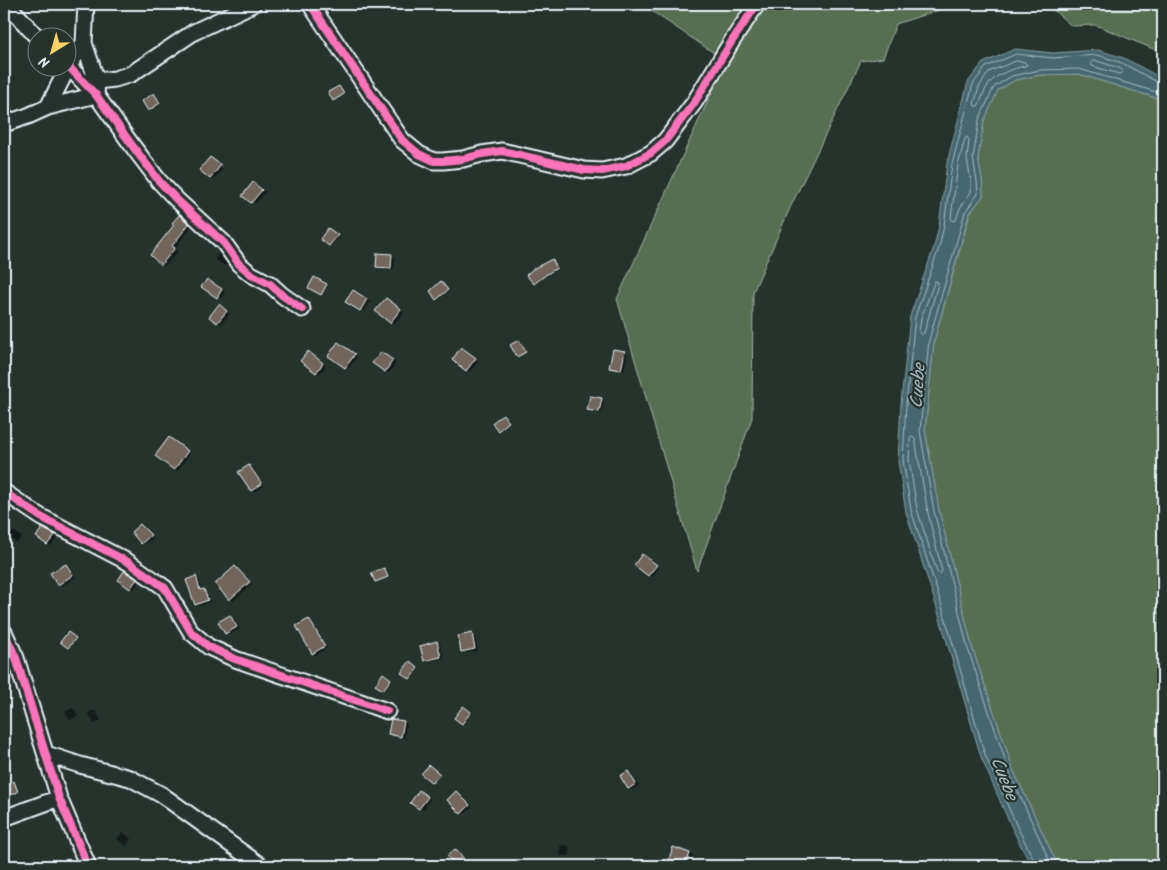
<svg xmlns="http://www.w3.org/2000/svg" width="1167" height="870" viewBox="0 0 1167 870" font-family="Kalam,sans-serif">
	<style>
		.green { fill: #596e52; stroke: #a0b0a5 }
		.water { fill: #47666e; stroke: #879ea5 }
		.shadow { fill: #0007 }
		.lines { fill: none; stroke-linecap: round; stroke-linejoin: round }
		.shore { stroke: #a8b9c1; stroke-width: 1 }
		.building { fill: #72665c; stroke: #e8f1f8 }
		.minor-casing { stroke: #e8f1f8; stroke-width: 19 }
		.minor { stroke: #26332d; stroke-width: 15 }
		.cycleway-casing { stroke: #26332d; stroke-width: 11 }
		.cycleway { stroke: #fb73b8; stroke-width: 8 }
		.labels { text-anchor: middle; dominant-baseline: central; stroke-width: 4.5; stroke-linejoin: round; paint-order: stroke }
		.water-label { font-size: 18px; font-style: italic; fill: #a8b9c1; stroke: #26332d }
	</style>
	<rect width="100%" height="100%" fill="#26332d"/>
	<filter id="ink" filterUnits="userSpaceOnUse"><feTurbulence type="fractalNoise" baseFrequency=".02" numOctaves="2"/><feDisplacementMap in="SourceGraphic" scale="10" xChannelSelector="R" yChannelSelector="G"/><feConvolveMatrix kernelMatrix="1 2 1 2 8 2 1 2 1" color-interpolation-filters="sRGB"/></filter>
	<g filter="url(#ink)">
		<!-- green -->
		<path class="green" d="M 641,4 L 957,4 L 896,24 L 883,58 L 861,61 L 790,208 L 753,292 L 752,418 L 697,571 L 617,299 L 726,61 Z
			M 1046,4 L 1163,4 L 1163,53 L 1096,25 L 1072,26 Z
			M 1079,74 L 1163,100 L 1163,866 L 1058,866 L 1014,772 L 972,647 L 939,510 L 925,430 L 934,341 L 970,213 L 983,196 L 982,180 L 978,158 L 984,121 L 998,90 L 1015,80 L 1040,75 Z"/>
		<!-- water -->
		<path class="water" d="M 1015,49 L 1053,53 L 1098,50 L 1124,58 L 1163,79 L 1163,100 L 1079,74 L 1040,75 L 1015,80 L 998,90 L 984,121 L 978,158 L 982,180 L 983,196 L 969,214 L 934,341 L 925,430 L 939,510 L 972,647 L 1014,772 L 1058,866 L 1031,866 L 1011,826 L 981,757 L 936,605 L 906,512 L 898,461 L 901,403 L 910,316 L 934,247 L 939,226 L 947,163 L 968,82 L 983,63 Z"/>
		<!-- shadow -->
		<path class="shadow" d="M 213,160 L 223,168 L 214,180 L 200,170 Z
			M 257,186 L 265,192 L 255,204 L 244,195 Z
			M 180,216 L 192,226 L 175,248 L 178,251 L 165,266 L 151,255 L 176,225 Z
			M 329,229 L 338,237 L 331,246 L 321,238 Z
			M 219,253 L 227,264 L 225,266 L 215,259 Z
			M 392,255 L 395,257 L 394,269 L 381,269 L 378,267 Z
			M 553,261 L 558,269 L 548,274 L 536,284 L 535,283 Z
			M 207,280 L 225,292 L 221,298 L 217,297 Z
			M 442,284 L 449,291 L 438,299 L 437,299 Z
			M 353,292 L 370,302 L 364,311 L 347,301 Z
			M 390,301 L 404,312 L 394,324 L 377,311 Z
			M 222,308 L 230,314 L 221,324 L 211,316 Z
			M 342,345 L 357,357 L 348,369 L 345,367 Z
			M 465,351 L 478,361 L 470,372 L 453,360 Z
			M 624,352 L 627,354 L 624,371 L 614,369 L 611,367 Z
			M 311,355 L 326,366 L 320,373 L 317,372 Z
			M 385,355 L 396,363 L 389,373 L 385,371 Z
			M 601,399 L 604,401 L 602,413 L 592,411 L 589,409 Z
			M 504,416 L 510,423 L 500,431 L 499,430 Z
			M 173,440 L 190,453 L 178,471 L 175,469 Z
			M 249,467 L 253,468 L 264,486 L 255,492 L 252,490 Z
			M 141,525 L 144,527 L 153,538 L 145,544 L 142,543 Z
			M 43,530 L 57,538 L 51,546 L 48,544 Z
			M 14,531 L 22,537 L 17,543 L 9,537 Z
			M 645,558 L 659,568 L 652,577 L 649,575 Z
			M 66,565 L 69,567 L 76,577 L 62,586 L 59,584 Z
			M 235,567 L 239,569 L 252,584 L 233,601 L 230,599 L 217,584 Z
			M 125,572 L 139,582 L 133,590 L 130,588 Z
			M 195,578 L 199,580 L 202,591 L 207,592 L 210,602 L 199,606 L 196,604 Z
			M 230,616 L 233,618 L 240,629 L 229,635 L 226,633 Z
			M 309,620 L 312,622 L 327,648 L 316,655 L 313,653 Z
			M 472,635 L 475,637 L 478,651 L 466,653 L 462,651 Z
			M 437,643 L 440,644 L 444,658 L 428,662 L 425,661 Z
			M 411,663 L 419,669 L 411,679 L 403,673 Z
			M 383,675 L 391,680 L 384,690 L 377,685 Z
			M 73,708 L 78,716 L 70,720 L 65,712 Z
			M 463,708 L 471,714 L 464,724 L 456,718 Z
			M 95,710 L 101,720 L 94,724 L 88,713 Z
			M 404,722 L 407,724 L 404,738 L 393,735 L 389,734 Z
			M 628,772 L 631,774 L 639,786 L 632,790 L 629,788 Z
			M 457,792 L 472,807 L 465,814 L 461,813 Z
			M 422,793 L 431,799 L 423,810 L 412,802 Z
			M 123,832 L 131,839 L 126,846 L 117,839 Z
			M 568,845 L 569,846 L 570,856 L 561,856 L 560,846 Z
			M 690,854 L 693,856 L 690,866 L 674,861 Z"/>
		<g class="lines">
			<!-- shore -->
			<path class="shore" d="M 1016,61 L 1025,62 L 1027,65 L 1025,66 C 1014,68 996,74 989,84 C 984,90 982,99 978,106 L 975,106 L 974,104 L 979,87 L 989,72 Z
				M 1093,61 L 1097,61 L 1119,68 L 1122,70 L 1122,73 L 1119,74 L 1092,66 L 1091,63 Z
				M 967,137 L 969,140 L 967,159 L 971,181 L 971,192 L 960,208 L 956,220 L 953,221 L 951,218 L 958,165 L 965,139 Z
				M 935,281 L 938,282 L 938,284 L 924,333 L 921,335 L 919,332 L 921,318 L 934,283 Z
				M 912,437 L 915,439 L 928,513 L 942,571 L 940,574 L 937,572 L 917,509 L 909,460 L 910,439 Z
				M 1035,866 L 1035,862 L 1016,824 L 985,755 L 941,603 L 911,510 L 903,460 L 906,404 L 915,317 L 939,248 L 944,226 L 952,164 L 973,84 L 986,67 L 1016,54 L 1053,58 L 1098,55 L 1122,63 L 1159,83 L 1163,83
				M 1052,866 L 1010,774 L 968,649 L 934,511 L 920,431 L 929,340 L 965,212 L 978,194 L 977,181 L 973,158 L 979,120 L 994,87 L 1012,76 L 1040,70 L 1079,69 L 1163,94"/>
		</g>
		<!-- building -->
		<path class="building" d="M 339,86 L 344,94 L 333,101 L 328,92 Z
			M 154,93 L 160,103 L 148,111 L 142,101 Z
			M 210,157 L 221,165 L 210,179 L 199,170 Z
			M 253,182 L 262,190 L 251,203 L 242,196 Z
			M 179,215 L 189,224 L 172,246 L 175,248 L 161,265 L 150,255 L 174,225 L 172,223 Z
			M 328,228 L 338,235 L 329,246 L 320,239 Z
			M 377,253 L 392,254 L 391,268 L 376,267 Z
			M 552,259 L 557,268 L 547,274 L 534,284 L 526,275 L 533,269 Z
			M 314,277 L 327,284 L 321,295 L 308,288 Z
			M 207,279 L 222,289 L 217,298 L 201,287 Z
			M 441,281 L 448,290 L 436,300 L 430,291 Z
			M 353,290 L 367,299 L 360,311 L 345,302 Z
			M 386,298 L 401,309 L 390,323 L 375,311 Z
			M 219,304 L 227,311 L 217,323 L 209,317 Z
			M 519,340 L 526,352 L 517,357 L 510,345 Z
			M 338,342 L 355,354 L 345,368 L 328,356 Z
			M 461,347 L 476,358 L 466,371 L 452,360 Z
			M 613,349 L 625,351 L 621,370 L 609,368 Z
			M 308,351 L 323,363 L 316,373 L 300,361 Z
			M 381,352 L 393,360 L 385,372 L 372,363 Z
			M 590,396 L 602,398 L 599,412 L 587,410 Z
			M 503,414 L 509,422 L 498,431 L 492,423 Z
			M 169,437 L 188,451 L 174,470 L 155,456 Z
			M 249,465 L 262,484 L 251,491 L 238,472 Z
			M 140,524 L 151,535 L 141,544 L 131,532 Z
			M 42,528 L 55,535 L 47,545 L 36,537 Z
			M 642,554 L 657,565 L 648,576 L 634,565 Z
			M 66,564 L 73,575 L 58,585 L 50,573 Z
			M 235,566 L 250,582 L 229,600 L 215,584 Z
			M 384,568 L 388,577 L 375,582 L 371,573 Z
			M 124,571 L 137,579 L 130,589 L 118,580 Z
			M 196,576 L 200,590 L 204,589 L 208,600 L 195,605 L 186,580 Z
			M 230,615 L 237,627 L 225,634 L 218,622 Z
			M 309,619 L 325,646 L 312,654 L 296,626 Z
			M 68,632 L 76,638 L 68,648 L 60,642 Z
			M 472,633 L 475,649 L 461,652 L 458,636 Z
			M 437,641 L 441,657 L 424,661 L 420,646 Z
			M 410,661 L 418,668 L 410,679 L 401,673 Z
			M 383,673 L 391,679 L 383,690 L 375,685 Z
			M 463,706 L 471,712 L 462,724 L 454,718 Z
			M 391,719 L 404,721 L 401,737 L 388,734 Z
			M 429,765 L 440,774 L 432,783 L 421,774 Z
			M 628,771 L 636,784 L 628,789 L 620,776 Z
			M 14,781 L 18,792 L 4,797 L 4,785 Z
			M 419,790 L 428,797 L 419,809 L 410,803 Z
			M 456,791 L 470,805 L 461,814 L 447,800 Z
			M 673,847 L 690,853 L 686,865 L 669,859 Z
			M 455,849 L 464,859 L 457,866 L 447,856 Z"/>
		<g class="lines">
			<!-- minor casing -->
			<g class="minor-casing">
				<path id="minor" d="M 7,4 L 38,38
					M 310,4 L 402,140 L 419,154 L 434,161 L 443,161 L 463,159 L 482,154 L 502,151 L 584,170 L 602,171 L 626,166 L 651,153 L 665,141 L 694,103 L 732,41 L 757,4
					M 68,66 L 96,95 L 134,148 L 159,181 L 177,200 L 224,243 L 239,264 L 251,274 L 270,284 L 282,295 L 302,309
					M 97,81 L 115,79 L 131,74 L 194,32 L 253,4
					M 48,107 L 68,67 L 84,43
					M 4,124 L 28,116 L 48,107 L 96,95 L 97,81 L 84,43 L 86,4
					M 4,492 L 41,517 L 128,562 L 151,578 L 165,588 L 191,632 L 209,647 L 235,659 L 387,711
					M 4,632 L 16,658 L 59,798 L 88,866
					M 46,754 L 80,765 L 130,778 L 143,785 L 162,795 L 261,866
					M 4,818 L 59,798"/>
			</g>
			<!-- minor -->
			<use href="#minor" class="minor"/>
			<!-- cycleway casing -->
			<g class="cycleway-casing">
				<path id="cycleway" d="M 310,4 L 402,140 L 419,154 L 434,161 L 443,161 L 463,159 L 482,154 L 502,151 L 584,170 L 602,171 L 626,166 L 651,153 L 665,141 L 694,103 L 732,41 L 757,4
					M 68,66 L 96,95 L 134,148 L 159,181 L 177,200 L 224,243 L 239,264 L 251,274 L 270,284 L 282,295 L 302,309
					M 4,492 L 41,517 L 128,562 L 151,578 L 165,588 L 191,632 L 209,647 L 235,659 L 387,711
					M 4,632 L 16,658 L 59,798 L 88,866"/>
			</g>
			<!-- cycleway -->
			<use href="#cycleway" class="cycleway"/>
		</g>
	</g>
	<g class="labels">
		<!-- water labels -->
		<g class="water-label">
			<text transform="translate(919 386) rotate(-86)">Cuebe</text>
			<text transform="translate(1003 779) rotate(68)">Cuebe</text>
		</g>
	</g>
	<!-- margin -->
	<rect width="1167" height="870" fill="none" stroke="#26332d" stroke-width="20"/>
	<rect x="10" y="10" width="1147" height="850" fill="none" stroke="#e8f1f8" stroke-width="2" filter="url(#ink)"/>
	<!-- north arrow -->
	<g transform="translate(52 52) rotate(217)"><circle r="24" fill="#26332d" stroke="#747f7e"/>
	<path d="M0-4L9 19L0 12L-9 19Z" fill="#ffd166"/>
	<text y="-8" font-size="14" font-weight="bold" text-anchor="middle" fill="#e8f1f8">N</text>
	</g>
</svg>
